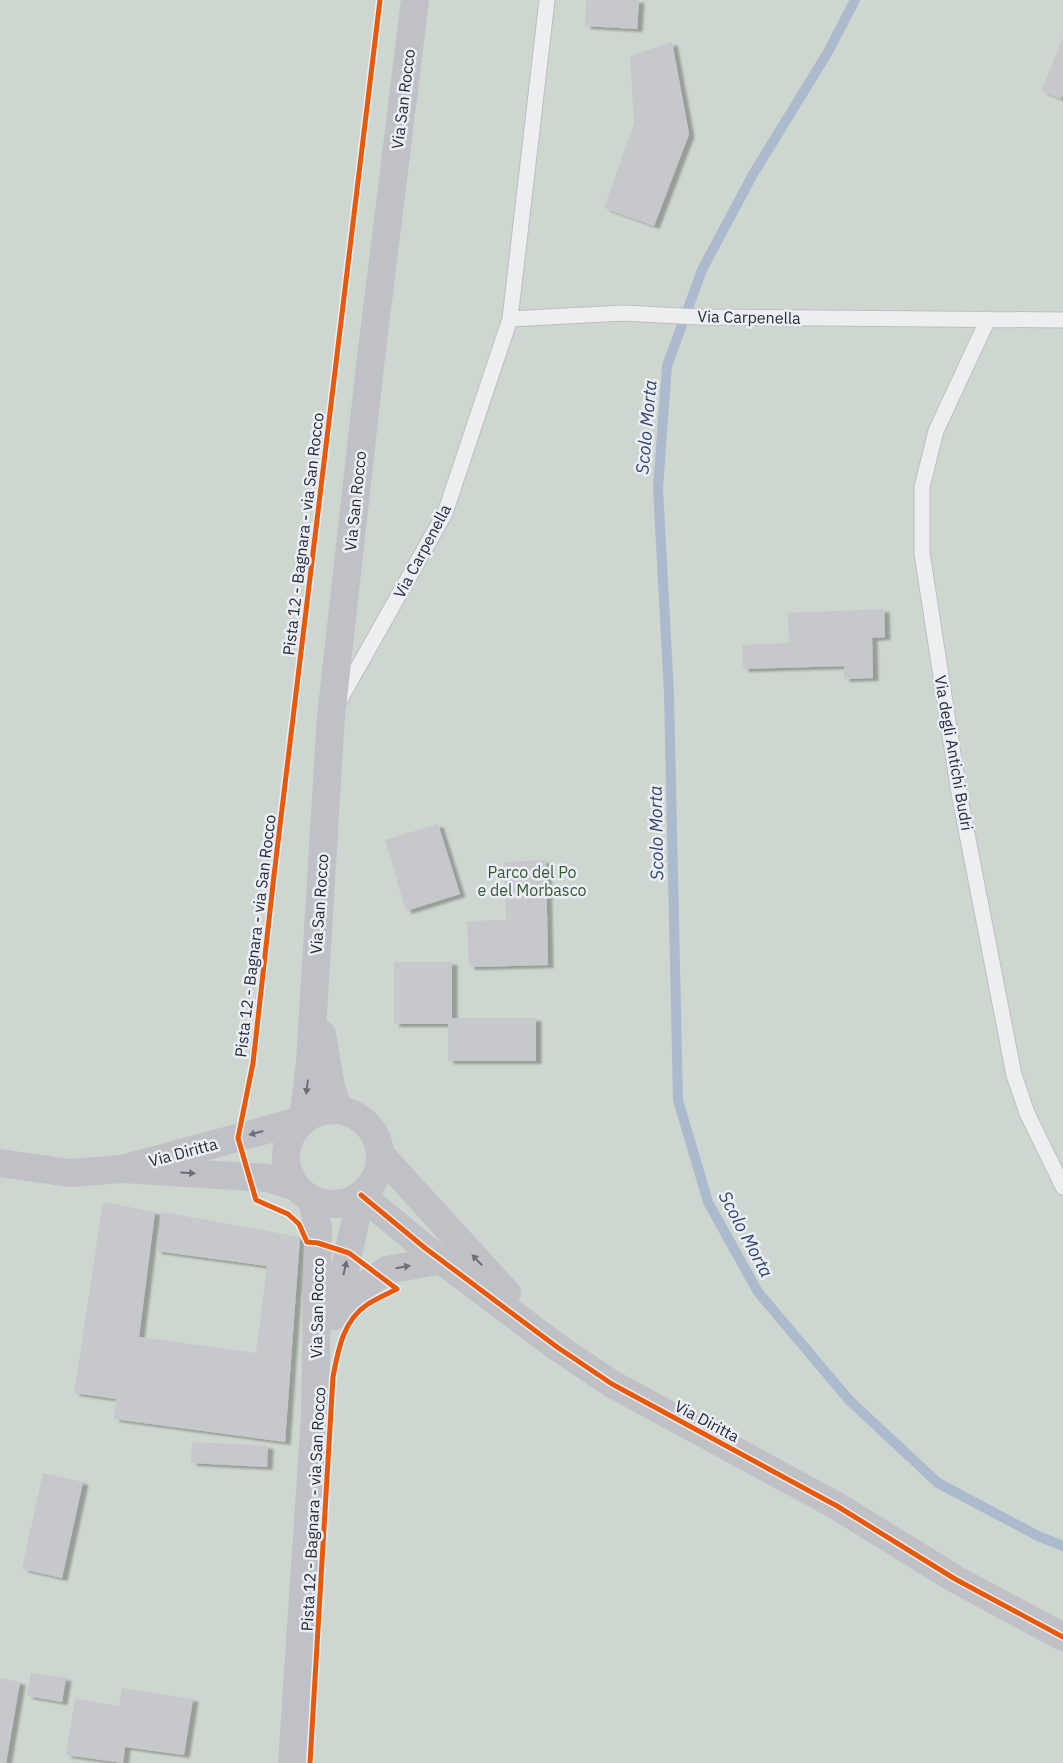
<svg xmlns="http://www.w3.org/2000/svg" width="1063" height="1763" viewBox="0 0 1063 1763" font-family="'IBM Plex Sans',sans-serif">
	<style>
		.green { fill: #ced7cf }
		.lines { fill: none; stroke-linecap: round; stroke-linejoin: round }
		.stream { stroke: #acbace; stroke-width: 10 }
		.building { fill: #c6c8cc; filter: url(#shadow) }
		.lane-casing { stroke: #bcbec2; stroke-width: 17 }
		.lane { stroke: #edeef0; stroke-width: 15 }
		.secondary { stroke: #bfc1c6; stroke-width: 28 }
		.cycleway-casing { stroke: #ebeef4; stroke-width: 8 }
		.cycleway { stroke: #e8590c; stroke-width: 5 }
		.oneway { fill: #6b6f7a }
		.labels { text-anchor: middle; dominant-baseline: central; stroke-width: 5; stroke-linejoin: round; paint-order: stroke }
		.street-label { font-size: 16px; fill: #262c3b; stroke: #ebeef4 }
		.park-label { font-size: 16px; fill: #385734; stroke: #ebeef4 }
		.water-label { font-size: 18px; font-style: italic; fill: #31486e; stroke: #ebeef4 }
	</style>
	<defs>
		<filter id="shadow"><feDropShadow dx="5.5" dy="3" stdDeviation="1" flood-color="#0004"/></filter>
	</defs>
	<rect width="100%" height="100%" fill="#dee0e4"/>
	<!-- green -->
	<path class="green" d="M 0,0 L 1063,0 L 1063,1763 L 0,1763 Z"/>
	<g class="lines">
		<!-- stream -->
		<path class="stream" d="M 855,0 L 828,52 L 752,176 L 702,270 L 667,366 L 658,488 L 669,694 L 678,1100 L 708,1202 L 758,1292 L 849,1400 L 938,1483 L 1038,1536 L 1063,1546"/>
	</g>
	<!-- building -->
	<path class="building" d="M 586,0 L 639,0 L 637,29 L 585,26 Z
		M 1063,38 L 1063,95 L 1061,99 L 1041,91 Z
		M 672,42 L 689,134 L 654,226 L 604,208 L 634,123 L 630,56 Z
		M 884,609 L 885,637 L 872,638 L 873,678 L 844,679 L 844,666 L 743,669 L 742,645 L 789,643 L 788,613 Z
		M 438,824 L 460,894 L 406,911 L 385,840 Z
		M 546,860 L 548,965 L 469,967 L 467,921 L 506,920 L 504,862 Z
		M 394,962 L 452,962 L 452,1018 L 536,1018 L 536,1061 L 448,1061 L 448,1024 L 394,1024 Z
		M 103,1202 L 155,1212 L 139,1337 L 256,1353 L 267,1266 L 156,1251 L 163,1212 L 300,1237 L 285,1442 L 114,1419 L 116,1399 L 74,1393 Z
		M 192,1442 L 268,1446 L 267,1467 L 191,1463 Z
		M 43,1473 L 83,1482 L 62,1578 L 22,1569 Z
		M 31,1673 L 66,1678 L 62,1702 L 27,1696 Z
		M 0,1678 L 20,1682 L 6,1763 L 0,1763 Z
		M 122,1688 L 193,1699 L 184,1755 L 125,1747 L 123,1763 L 66,1755 L 75,1699 L 119,1706 Z"/>
	<g class="lines">
		<!-- lane casing -->
		<g class="lane-casing">
			<path id="lane" d="M 510,319 L 623,313 L 699,317 L 1063,320
				M 988,319 L 936,431 L 922,487 L 922,553 L 959,793 L 1014,1075 L 1027,1113 L 1063,1187
				M 339,701 L 445,513 L 510,319 L 547,0"/>
		</g>
		<!-- lane -->
		<use href="#lane" class="lane"/>
		<!-- secondary -->
		<path class="secondary" d="M 322,1034 L 331,1087 L 339,1110
			M286 1157a47 47 0 1 1 94 0a47 47 0 1 1-94 0Z
			M 380,1154 L 507,1293
			M 0,1163 L 70,1173 L 122,1169 L 267,1178 L 296,1187
			M 122,1169 L 303,1120 L 310,1063 L 331,716 L 371,358 L 415,0
			M 336,1315 L 361,1288 L 387,1270 L 443,1260
			M 335,1316 L 361,1195 L 425,1248 L 557,1347 L 612,1384 L 837,1506 L 955,1579 L 1063,1637
			M 292,1763 L 315,1416 L 318,1227 L 312,1199"/>
		<!-- cycleway casing -->
		<g class="cycleway-casing">
			<path id="cycleway" d="M 361,1195 L 425,1248 L 557,1347 L 612,1384 L 837,1506 L 955,1579 L 1063,1637
				M 310,1763 L 333,1377 C 338,1350 343,1320 368,1304 C 377,1298 387,1294 397,1289 L 349,1253 L 318,1243 L 307,1242 L 299,1224 L 288,1214 L 256,1200 L 238,1138 L 253,1063 L 274,875 L 380,0"/>
		</g>
		<!-- cycleway -->
		<use href="#cycleway" class="cycleway"/>
	</g>
	<!-- one-way arrows -->
	<defs><path id="oneway-solid" d="M-6-.8H1V-3.2L6.5 0L1 3.2V.8H-6Z" transform="scale(1.25)"/></defs>
	<g class="oneway">
		<use href="#oneway-solid" transform="translate(307 1087) rotate(97)"/>
		<use href="#oneway-solid" transform="translate(256 1133) rotate(165)"/>
		<use href="#oneway-solid" transform="translate(188 1173) rotate(3)"/>
		<use href="#oneway-solid" transform="translate(477 1260) rotate(-133)"/>
		<use href="#oneway-solid" transform="translate(403 1267) rotate(-10)"/>
		<use href="#oneway-solid" transform="translate(345 1268) rotate(-77)"/>
	</g>
	<g class="labels">
		<!-- street labels -->
		<g class="street-label">
			<text transform="translate(403 99) rotate(-83)">Via San Rocco</text>
			<text transform="translate(749 317) rotate(1)">Via Carpenella</text>
			<text transform="translate(355 501) rotate(-84)">Via San Rocco</text>
			<text transform="translate(303 534) rotate(-83)">Pista 12 - Bagnara - via San Rocco</text>
			<text transform="translate(422 551) rotate(-62)">Via Carpenella</text>
			<text transform="translate(954 753) rotate(80)">Via degli Antichi Budri</text>
			<text transform="translate(319 904) rotate(-86)">Via San Rocco</text>
			<text transform="translate(255 936) rotate(-83)">Pista 12 - Bagnara - via San Rocco</text>
			<text transform="translate(183 1152) rotate(-15)">Via Diritta</text>
			<text transform="translate(317 1308) rotate(-89)">Via San Rocco</text>
			<text transform="translate(707 1421) rotate(28)">Via Diritta</text>
			<text transform="translate(313 1509) rotate(-87)">Pista 12 - Bagnara - via San Rocco</text>
		</g>
		<!-- park labels -->
		<g class="park-label">
			<text x="532" y="872">Parco del Po<tspan x="532" dy="18">e del Morbasco</tspan></text>
		</g>
		<!-- water labels -->
		<g class="water-label">
			<text transform="translate(646 427) rotate(-85)">Scolo Morta</text>
			<text transform="translate(656 833) rotate(-91)">Scolo Morta</text>
			<text transform="translate(746 1234) rotate(62)">Scolo Morta</text>
		</g>
	</g>
</svg>
